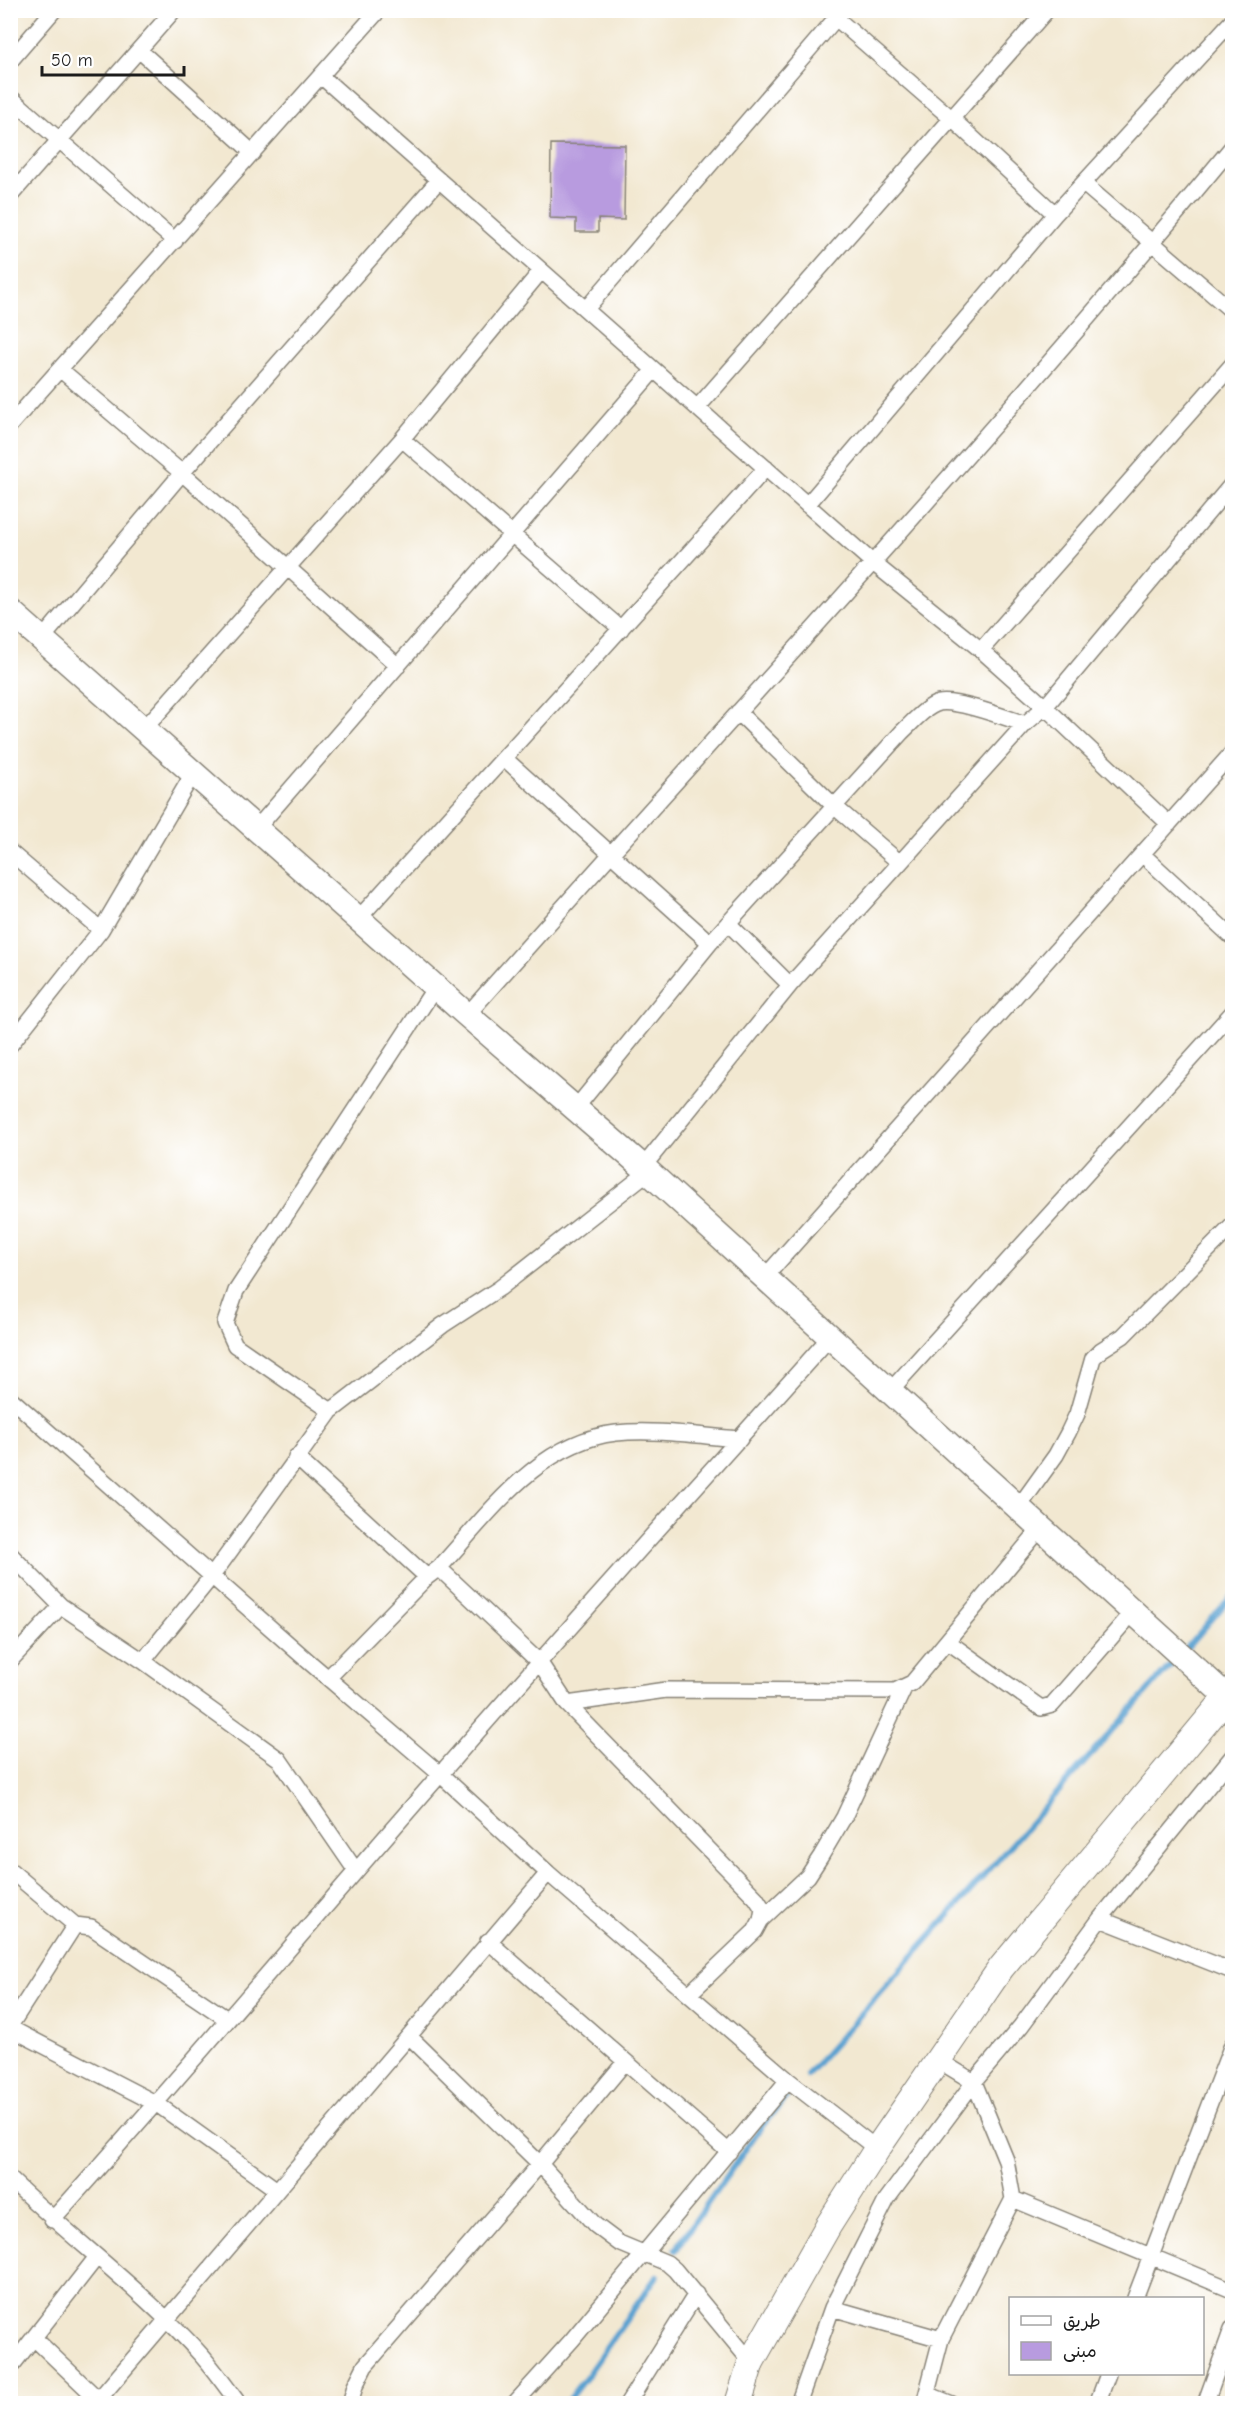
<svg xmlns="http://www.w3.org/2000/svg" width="1243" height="2414" viewBox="0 0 1243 2414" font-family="'Comic Neue','Playpen Sans Arabic',sans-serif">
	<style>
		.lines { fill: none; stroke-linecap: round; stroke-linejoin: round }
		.stream { stroke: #5aa1d0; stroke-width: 6 }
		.building { fill: #b89bdf }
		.minor-casing { stroke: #878276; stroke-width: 18 }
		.primary-casing { stroke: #878276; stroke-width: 27 }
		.trunk-casing { stroke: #878276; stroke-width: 28 }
		.minor { stroke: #fff; stroke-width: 15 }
		.primary { stroke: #fff; stroke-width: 24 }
		.trunk { stroke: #fff; stroke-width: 26 }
	</style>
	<rect width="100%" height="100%" fill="#fff"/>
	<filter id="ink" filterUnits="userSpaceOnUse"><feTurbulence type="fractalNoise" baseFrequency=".0167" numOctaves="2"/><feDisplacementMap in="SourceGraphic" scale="12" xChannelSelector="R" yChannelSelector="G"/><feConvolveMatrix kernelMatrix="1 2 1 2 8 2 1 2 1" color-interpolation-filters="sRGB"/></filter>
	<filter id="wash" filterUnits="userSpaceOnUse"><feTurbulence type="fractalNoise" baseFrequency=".008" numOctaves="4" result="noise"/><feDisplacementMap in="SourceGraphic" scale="24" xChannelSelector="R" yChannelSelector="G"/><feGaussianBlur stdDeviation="1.35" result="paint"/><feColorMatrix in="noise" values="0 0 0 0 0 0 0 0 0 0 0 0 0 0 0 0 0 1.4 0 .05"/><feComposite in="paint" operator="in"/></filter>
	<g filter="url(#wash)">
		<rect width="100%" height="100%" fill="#f2e8d1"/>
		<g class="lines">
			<!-- stream -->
			<path class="stream" d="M 1183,1652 L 1232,1596
				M 807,2075 L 1176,1659
				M 675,2250 L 761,2127 L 786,2098
				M 565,2404 L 588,2374 L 657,2276"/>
		</g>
		<g id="blocks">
			<!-- building -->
			<path class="building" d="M 551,144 L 625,145 L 624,220 L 598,219 L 598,232 L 576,232 L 576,219 L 550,218 Z"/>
		</g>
	</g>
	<g filter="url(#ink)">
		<use href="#blocks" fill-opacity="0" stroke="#878276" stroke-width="1.5"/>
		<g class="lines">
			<!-- minor casing -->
			<g class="minor-casing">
				<path id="minor" d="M 836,18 L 951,118 L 1055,214
					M 139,50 L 253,153
					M 10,61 L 54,10
					M 321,76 L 872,562 L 981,650 L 1045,707 L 1169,824
					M 10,97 L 175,241
					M 1085,185 L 1232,311
					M 10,196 L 174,10
					M 586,309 L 843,10
					M 61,370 L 182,473 L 398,666
					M 697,408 L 1047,10
					M 10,425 L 379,10
					M 402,439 L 621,629
					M 807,505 L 1055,214 L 1232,21
					M 42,639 L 182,473 L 439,180
					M 981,650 L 1232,365
					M 738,712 L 834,806 L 900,863
					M 144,729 L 402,439 L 541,271
					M 504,758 L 710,943
					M 257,828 L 654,370
					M 10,852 L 101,930
					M 1142,854 L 1232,937
					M 359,918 L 766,468
					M 729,924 L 790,985
					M 467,1015 C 723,726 987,444 1232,147
					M 10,1045 L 101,930 L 194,772
					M 575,1109 L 710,943 L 902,732 C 913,722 925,707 939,703 C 956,699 1007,718 1025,724
					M 643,1167 L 790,985 L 1025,724 L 1045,707 L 1232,484
					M 764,1278 L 1232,753
					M 889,1392 L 1232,1013
					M 10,1398 L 308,1661 L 440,1774 L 548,1873 L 788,2080 L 877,2149
					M 331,1411 L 235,1345 L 225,1323 L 236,1291 L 436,986
					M 296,1457 L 427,1577
					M 1018,1508 L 1056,1455 L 1068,1433 L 1077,1414 L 1093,1358 L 1101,1350 L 1123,1336 L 1232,1226
					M 10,1554 L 61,1606 L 143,1661 L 279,1759 L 356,1871
					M 439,1568 L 540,1663 L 567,1704 L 666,1690 L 895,1691 L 912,1683 L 1040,1529
					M 947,1641 L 1041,1708 L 1052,1705 L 1134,1611
					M 10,1661 L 61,1606
					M 143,1661 L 212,1576 L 331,1411 L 443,1325 L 500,1288 L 648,1172
					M 328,1678 L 427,1577 L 439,1568 C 489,1514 538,1442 616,1433 C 655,1429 700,1436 740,1439
					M 567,1704 L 756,1898 L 763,1909 L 761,1920 L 755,1931 L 689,1994
					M 10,1870 L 75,1925
					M 1100,1919 L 1232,1971
					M 761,1920 L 808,1876 L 821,1856 L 844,1817 L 904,1688
					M 488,1941 L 729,2152
					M 10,2026 L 75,1925 L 91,1927 L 227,2019
					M 10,2028 L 157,2104 L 277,2190
					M 409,2036 L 540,2164 L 595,2225 L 619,2243 L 667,2263 L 675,2270 L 751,2362
					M 938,2060 L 974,2082 L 1006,2160 L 1013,2199 L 1232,2290
					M 10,2179 C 72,2239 145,2292 202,2356 C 215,2371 227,2388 239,2404
					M 52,2220 C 183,2075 308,1925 437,1778 C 567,1629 700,1483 831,1336
					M 1135,2298 L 1232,2045
					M 832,2308 L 941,2339
					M 34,2338 L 103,2404
					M 10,2368 L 96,2258
					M 927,2394 L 952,2404
					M 99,2399 L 548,1873
					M 350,2404 L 355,2386 L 365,2366 L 540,2164 L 625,2062
					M 514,2404 L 572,2340 L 788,2080
					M 627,2404 L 696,2294
					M 798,2404 L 832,2308 L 887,2199 L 974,2082 L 1021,2026 L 1100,1919 L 1232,1757
					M 924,2404 L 941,2339 L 1013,2199
					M 1097,2404 L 1108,2374
					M 1205,2404 L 1232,2329"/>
			</g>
			<!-- primary casing -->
			<g class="primary-casing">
				<path id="primary" d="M 10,611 L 467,1015 L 643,1167 L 1227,1697"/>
			</g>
			<!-- trunk casing -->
			<g class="trunk-casing">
				<path id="trunk" d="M 738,2404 L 751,2362 L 828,2226 L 877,2149 L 1001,1968 L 1232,1691"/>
			</g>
			<!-- minor -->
			<use href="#minor" class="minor"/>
			<!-- primary -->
			<use href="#primary" class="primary"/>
			<!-- trunk -->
			<use href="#trunk" class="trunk"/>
		</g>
	</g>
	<!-- margin -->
	<rect width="1243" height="2414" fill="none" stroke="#fff" stroke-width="36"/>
	<!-- legend -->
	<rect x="1009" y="2297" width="195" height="78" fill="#ffffff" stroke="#a4a4a4" stroke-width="1.5"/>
	<rect x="1021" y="2316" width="30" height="9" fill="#ffffff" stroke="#a4a4a4" stroke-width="1.5"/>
	<text x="1063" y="2327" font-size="18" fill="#1c1c1c">طريق</text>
	<rect x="1021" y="2342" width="30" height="18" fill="#b89bdf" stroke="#a4a4a4" stroke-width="1.5"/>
	<text x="1063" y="2357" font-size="18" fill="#1c1c1c">مبنى</text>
	<!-- scale -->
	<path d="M42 66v9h142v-9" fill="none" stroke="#1c1c1c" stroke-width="3"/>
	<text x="51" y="66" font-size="18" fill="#1c1c1c" stroke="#ffffff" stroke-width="4.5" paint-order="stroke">50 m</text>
</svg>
